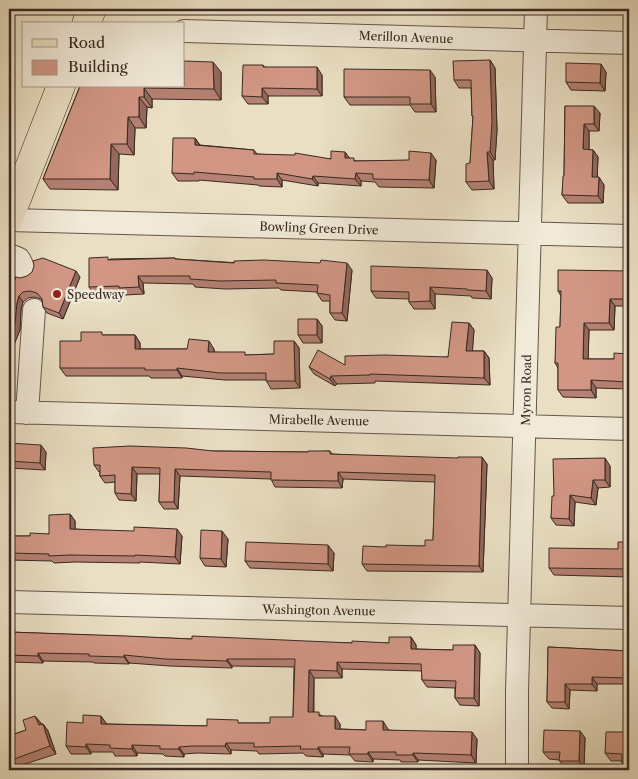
<svg xmlns="http://www.w3.org/2000/svg" width="638" height="779" viewBox="0 0 638 779" font-family="'Libre Caslon Text',serif">
	<style>
		.lines { fill: none; stroke-linecap: round; stroke-linejoin: round }
		.minor-casing { stroke: #655649; stroke-width: 24 }
		.major-casing { stroke: #392820; stroke-width: 29 }
		.minor { stroke: #f1ead8; stroke-width: 22 }
		.major { stroke: #eadfc3; stroke-width: 28 }
		.wall { fill: #b48172; stroke: #392820 }
		.shaded-wall { fill: #92695c; stroke: #392820 }
		.building { fill: #d19684; stroke: #392820 }
		.poi-dot { fill: #8f2418; stroke: #f1ead8; stroke-width: 2 }
		.labels { text-anchor: middle; dominant-baseline: central; stroke-width: 5; stroke-linejoin: round; paint-order: stroke }
		.street-label { font-size: 12px; fill: #392820; stroke: #f1ead8 }
		.poi-label { font-size: 12px; fill: #392820; stroke: #f1ead8; text-anchor: start }
	</style>
	<rect width="100%" height="100%" fill="#eadfc3"/>
	<filter id="stains"><feTurbulence type="fractalNoise" baseFrequency=".004" numOctaves="4"/><feColorMatrix values="0 0 0 0 .2 0 0 0 0 .09 0 0 0 0 .02 0 0 0 .5 -.17"/></filter>
	<radialGradient id="worn" r=".72"><stop offset=".6" stop-color="#630" stop-opacity="0"/><stop offset="1" stop-color="#630" stop-opacity=".3"/></radialGradient>
	<g class="lines">
		<!-- minor casing -->
		<g class="minor-casing">
			<path id="minor" d="M 184,31 L 629,43
				M 9,220 L 629,236
				M 9,255 L 19,259 L 25,271
				M 9,412 L 629,429
				M 27,413 L 34,310
				M 9,602 L 629,618
				M 517,770 L 517,691 L 536,9"/>
		</g>
		<!-- major casing -->
		<g class="major-casing">
			<path id="major" d="M 86,24 L 92,9
				M 9,219 L 61,86"/>
		</g>
		<!-- minor -->
		<use href="#minor" class="minor"/>
		<!-- major -->
		<use href="#major" class="major"/>
	</g>
	<!-- wall -->
	<path class="wall" d="M 468,9 L 498,9 L 497,11 L 470,11 Z
		M 490,60 L 495,68 L 497,130 L 495,160 L 493,160 L 494,189 L 472,190 L 466,182 L 470,163 L 473,117 L 472,116 L 471,88 L 459,88 L 454,80 Z
		M 263,65 L 264,67 L 322,75 L 322,96 L 268,96 L 268,104 L 248,104 L 242,96 Z
		M 221,72 L 221,100 L 152,99 L 152,108 L 147,107 L 146,128 L 135,128 L 134,155 L 119,154 L 118,190 L 50,189 L 43,179 L 80,86 Z
		M 606,72 L 605,91 L 571,90 L 566,82 Z
		M 435,77 L 436,112 L 415,112 L 410,105 L 350,105 L 344,97 Z
		M 565,106 L 600,113 L 599,131 L 589,131 L 589,150 L 593,150 L 598,157 L 597,177 L 604,185 L 603,203 L 568,203 L 562,195 L 564,176 Z
		M 195,138 L 200,145 L 254,150 L 257,154 L 331,159 L 345,152 L 349,158 L 356,161 L 436,160 L 434,188 L 379,187 L 375,182 L 361,181 L 361,186 L 318,183 L 318,186 L 282,180 L 282,187 L 259,186 L 258,185 L 199,180 L 199,181 L 178,181 L 172,173 Z
		M 175,258 L 176,259 L 352,270 L 347,321 L 335,320 L 330,313 L 330,301 L 322,301 L 317,293 L 317,292 L 281,290 L 279,288 L 225,289 L 195,287 L 193,284 L 143,283 L 144,294 L 125,295 L 124,294 L 94,294 L 89,287 L 110,259 Z
		M 629,271 L 629,306 L 615,306 L 614,330 L 589,330 L 588,359 L 614,359 L 629,354 L 629,389 L 596,388 L 596,398 L 563,397 L 558,390 L 558,368 L 555,363 L 560,327 L 561,296 L 558,291 Z
		M 80,277 L 63,319 L 47,313 L 43,307 L 42,300 L 41,299 L 34,297 L 28,298 L 23,302 L 21,309 L 20,330 L 9,357 L 9,296 L 20,278 Z
		M 492,278 L 491,299 L 472,298 L 471,296 L 435,294 L 435,309 L 414,309 L 409,302 L 409,299 L 376,298 L 371,291 Z
		M 317,319 L 322,326 L 322,343 L 303,343 L 298,335 Z
		M 469,323 L 474,330 L 472,351 L 484,351 L 489,358 L 490,385 L 375,381 L 375,383 L 337,384 L 335,386 L 314,374 L 309,367 L 345,365 L 448,357 Z
		M 104,335 L 135,335 L 140,343 L 140,349 L 214,349 L 214,352 L 247,355 L 274,354 L 294,341 L 299,348 L 300,388 L 271,389 L 266,380 L 225,380 L 182,376 L 182,378 L 151,378 L 149,376 L 66,376 L 60,368 L 81,341 Z
		M 9,443 L 46,452 L 45,470 L 9,468 Z
		M 213,451 L 308,452 L 330,451 L 332,454 L 487,464 L 483,572 L 367,571 L 362,564 L 386,547 L 425,546 L 433,540 L 435,482 L 343,479 L 342,488 L 275,487 L 271,479 L 180,476 L 178,509 L 164,509 L 159,502 L 160,474 L 137,474 L 136,501 L 119,500 L 115,493 L 115,482 L 105,483 L 100,476 L 100,472 L 99,472 L 94,465 Z
		M 610,466 L 610,487 L 598,488 L 596,505 L 575,502 L 574,526 L 556,525 L 551,518 L 554,496 Z
		M 70,514 L 75,521 L 75,529 L 182,536 L 180,564 L 140,562 L 140,563 L 75,562 L 54,563 L 52,561 L 9,560 L 9,536 L 30,536 L 49,534 Z
		M 228,539 L 226,567 L 205,566 L 200,558 Z
		M 629,542 L 629,577 L 554,575 L 549,568 L 618,549 Z
		M 334,553 L 333,571 L 250,568 L 245,561 Z
		M 9,632 L 192,639 L 352,643 L 389,643 L 411,637 L 416,645 L 416,649 L 453,650 L 475,645 L 480,653 L 479,706 L 460,705 L 455,698 L 455,688 L 427,687 L 422,680 L 422,671 L 342,669 L 342,678 L 314,678 L 314,712 L 340,724 L 340,729 L 366,730 L 388,729 L 388,730 L 477,739 L 476,763 L 418,760 L 418,762 L 401,762 L 400,760 L 373,759 L 373,762 L 355,761 L 350,755 L 323,754 L 323,757 L 306,756 L 303,753 L 259,754 L 257,751 L 231,750 L 231,754 L 197,753 L 184,754 L 184,757 L 165,756 L 163,754 L 137,753 L 137,756 L 115,756 L 113,752 L 91,752 L 91,754 L 71,754 L 66,746 L 106,723 L 106,724 L 207,726 L 240,723 L 270,723 L 293,717 L 294,667 L 232,666 L 232,668 L 170,666 L 129,663 L 129,664 L 94,663 L 93,662 L 43,661 L 43,663 L 9,662 Z
		M 548,647 L 629,651 L 629,684 L 597,684 L 597,691 L 570,690 L 569,709 L 552,708 L 547,702 Z
		M 41,723 L 41,724 L 43,724 L 48,731 L 56,754 L 22,765 L 16,770 L 9,770 L 9,736 L 26,730 Z
		M 580,731 L 585,738 L 584,769 L 565,768 L 559,760 L 549,759 L 543,752 Z
		M 629,732 L 629,770 L 627,770 L 622,763 L 622,761 L 611,761 L 605,753 Z"/>
	<!-- shaded-wall -->
	<path class="shaded-wall" d="M 490,60 L 495,68 L 497,130 L 495,160 L 490,152 Z
		M 213,62 L 221,72 L 221,100 L 214,89 Z
		M 9,64 L 15,73 L 9,84 Z
		M 601,64 L 606,72 L 605,91 L 600,83 Z
		M 317,67 L 322,75 L 322,96 L 317,89 Z
		M 430,70 L 435,77 L 436,112 L 431,104 Z
		M 144,88 L 152,99 L 152,108 L 144,97 Z
		M 262,88 L 268,96 L 268,104 L 262,97 Z
		M 139,97 L 147,107 L 146,128 L 139,117 Z
		M 594,106 L 600,113 L 599,131 L 594,124 Z
		M 128,117 L 135,128 L 134,155 L 127,144 Z
		M 584,124 L 589,131 L 589,157 L 583,149 Z
		M 195,138 L 200,146 L 195,145 Z
		M 111,144 L 119,154 L 118,190 L 110,179 Z
		M 593,150 L 598,157 L 597,184 L 592,177 Z
		M 345,152 L 350,159 L 345,158 Z
		M 487,152 L 493,160 L 494,189 L 489,181 Z
		M 431,153 L 436,160 L 434,188 L 429,180 Z
		M 277,173 L 282,180 L 282,187 L 277,179 Z
		M 356,173 L 361,181 L 361,186 L 355,179 Z
		M 313,176 L 318,183 L 318,186 L 312,179 Z
		M 599,177 L 604,185 L 603,203 L 598,196 Z
		M 347,263 L 352,270 L 347,321 L 342,313 Z
		M 487,270 L 492,278 L 491,299 L 486,291 Z
		M 76,271 L 80,277 L 63,319 L 59,313 Z
		M 138,276 L 143,283 L 144,294 L 139,287 Z
		M 430,287 L 435,294 L 435,309 L 430,301 Z
		M 19,296 L 23,302 L 21,309 L 20,330 L 9,357 L 9,340 L 17,303 Z
		M 610,299 L 615,306 L 614,330 L 609,323 Z
		M 317,319 L 322,326 L 322,343 L 317,335 Z
		M 469,323 L 474,330 L 472,358 L 466,351 Z
		M 584,323 L 589,330 L 588,366 L 583,359 Z
		M 135,335 L 140,343 L 140,357 L 135,349 Z
		M 209,341 L 214,349 L 213,360 L 208,352 Z
		M 294,341 L 299,348 L 300,388 L 295,381 Z
		M 484,351 L 489,358 L 490,385 L 484,378 Z
		M 177,368 L 182,376 L 182,378 L 177,370 Z
		M 331,376 L 337,384 L 335,386 L 330,379 Z
		M 591,380 L 596,388 L 596,398 L 591,390 Z
		M 41,445 L 46,452 L 45,470 L 40,463 Z
		M 482,457 L 487,464 L 483,572 L 479,566 Z
		M 605,458 L 610,466 L 610,487 L 605,480 Z
		M 132,467 L 137,474 L 136,501 L 131,494 Z
		M 175,469 L 180,476 L 178,509 L 174,502 Z
		M 338,472 L 343,479 L 342,488 L 338,481 Z
		M 593,480 L 598,488 L 596,505 L 591,498 Z
		M 570,495 L 575,502 L 574,526 L 569,519 Z
		M 70,514 L 75,521 L 75,536 L 70,529 Z
		M 177,529 L 182,536 L 180,564 L 175,557 Z
		M 222,531 L 228,539 L 226,567 L 221,559 Z
		M 328,545 L 334,553 L 333,571 L 328,564 Z
		M 411,637 L 416,645 L 416,657 L 411,649 Z
		M 475,645 L 480,653 L 479,706 L 474,698 Z
		M 38,653 L 43,661 L 43,663 L 38,656 Z
		M 124,655 L 129,663 L 129,664 L 124,657 Z
		M 227,659 L 232,666 L 232,668 L 227,661 Z
		M 337,662 L 342,669 L 342,678 L 337,671 Z
		M 309,670 L 314,678 L 313,719 L 308,712 Z
		M 592,677 L 597,684 L 597,691 L 592,684 Z
		M 565,684 L 570,690 L 569,709 L 565,702 Z
		M 35,716 L 41,723 L 44,733 L 39,725 Z
		M 101,716 L 106,723 L 106,732 L 101,724 Z
		M 335,716 L 340,724 L 340,737 L 335,729 Z
		M 383,721 L 388,729 L 388,737 L 383,730 Z
		M 43,724 L 48,731 L 56,754 L 50,746 Z
		M 580,731 L 585,738 L 584,769 L 579,761 Z
		M 472,732 L 477,739 L 476,763 L 471,755 Z
		M 226,743 L 231,750 L 231,754 L 225,746 Z
		M 86,744 L 91,752 L 91,754 L 86,747 Z
		M 132,745 L 137,753 L 137,756 L 132,749 Z
		M 179,747 L 184,754 L 184,757 L 179,749 Z
		M 318,747 L 323,754 L 323,757 L 318,749 Z
		M 368,752 L 373,759 L 373,762 L 368,754 Z
		M 413,753 L 418,760 L 418,762 L 413,755 Z"/>
	<!-- building -->
	<path class="building" d="M 490,60 L 492,122 L 490,152 L 487,152 L 489,181 L 466,182 L 466,164 L 470,163 L 473,116 L 472,116 L 471,80 L 454,80 L 453,61 Z
		M 184,61 L 213,62 L 214,89 L 144,88 L 144,97 L 139,97 L 139,117 L 128,117 L 127,144 L 111,144 L 110,179 L 43,179 L 80,86 L 184,86 Z
		M 566,63 L 601,64 L 600,83 L 566,82 Z
		M 243,65 L 263,65 L 263,67 L 317,67 L 317,89 L 262,88 L 262,97 L 242,96 Z
		M 344,69 L 430,70 L 431,104 L 410,104 L 410,97 L 344,97 Z
		M 565,106 L 594,106 L 594,124 L 584,124 L 583,149 L 593,150 L 592,177 L 599,177 L 598,196 L 562,195 L 563,176 L 564,176 Z
		M 173,138 L 195,138 L 195,145 L 254,150 L 254,154 L 295,155 L 295,153 L 331,159 L 331,151 L 345,152 L 345,158 L 354,158 L 354,161 L 409,160 L 409,151 L 431,153 L 429,180 L 373,179 L 373,174 L 356,173 L 355,179 L 313,176 L 312,179 L 277,173 L 277,179 L 254,179 L 254,177 L 194,172 L 194,174 L 172,173 Z
		M 108,257 L 108,260 L 175,258 L 175,259 L 234,263 L 234,261 L 264,260 L 320,263 L 321,260 L 347,263 L 342,313 L 330,313 L 330,295 L 317,293 L 318,285 L 276,283 L 276,280 L 220,281 L 190,279 L 190,276 L 138,276 L 139,287 L 119,288 L 119,286 L 89,287 L 89,258 Z
		M 43,258 L 76,271 L 59,313 L 43,307 L 42,299 L 37,293 L 30,291 L 23,292 L 19,296 L 17,303 L 15,324 L 9,340 L 9,296 L 16,277 L 20,278 L 27,276 L 32,272 L 34,266 L 33,261 Z
		M 371,266 L 487,270 L 486,291 L 467,290 L 467,289 L 430,287 L 430,301 L 409,302 L 409,292 L 371,291 Z
		M 558,270 L 629,271 L 629,299 L 610,299 L 609,323 L 584,323 L 583,359 L 614,359 L 614,353 L 629,354 L 629,382 L 591,380 L 591,390 L 558,390 L 558,363 L 555,363 L 556,327 L 560,327 L 561,291 L 558,291 Z
		M 298,319 L 317,319 L 317,335 L 298,335 Z
		M 452,322 L 469,323 L 466,351 L 484,351 L 484,378 L 370,374 L 370,375 L 331,376 L 330,379 L 309,367 L 318,350 L 345,365 L 345,356 L 385,355 L 448,357 Z
		M 81,332 L 102,332 L 102,335 L 135,335 L 135,349 L 187,349 L 189,339 L 209,341 L 208,352 L 245,352 L 245,355 L 274,354 L 274,341 L 294,341 L 295,381 L 266,381 L 266,373 L 220,373 L 177,368 L 177,370 L 145,370 L 145,368 L 60,368 L 60,341 L 81,341 Z
		M 9,443 L 41,445 L 40,463 L 9,461 Z
		M 130,446 L 186,448 L 213,451 L 308,452 L 308,451 L 330,451 L 330,454 L 458,458 L 458,457 L 482,457 L 479,566 L 362,564 L 363,546 L 386,547 L 386,545 L 425,546 L 425,540 L 433,540 L 435,475 L 338,472 L 338,481 L 271,480 L 271,472 L 175,469 L 174,502 L 159,502 L 160,468 L 132,467 L 131,494 L 115,493 L 115,475 L 100,476 L 100,465 L 94,465 L 93,448 Z
		M 605,458 L 605,480 L 593,480 L 591,498 L 570,495 L 569,519 L 551,518 L 552,496 L 554,496 L 553,459 Z
		M 70,514 L 70,529 L 134,531 L 134,527 L 177,529 L 175,557 L 135,555 L 135,556 L 70,555 L 49,556 L 49,554 L 9,553 L 9,536 L 30,536 L 30,533 L 49,534 L 49,515 Z
		M 201,530 L 222,531 L 221,559 L 200,558 Z
		M 246,542 L 328,545 L 328,564 L 245,561 Z
		M 618,542 L 629,542 L 629,569 L 549,568 L 549,548 L 618,549 Z
		M 9,632 L 126,636 L 192,639 L 192,636 L 352,643 L 352,641 L 389,643 L 389,637 L 411,637 L 411,649 L 453,650 L 453,645 L 475,645 L 474,698 L 455,698 L 456,681 L 422,680 L 421,664 L 337,662 L 337,671 L 309,670 L 308,712 L 319,712 L 319,716 L 335,716 L 335,729 L 366,730 L 366,721 L 383,721 L 383,730 L 472,732 L 471,755 L 413,753 L 413,755 L 396,755 L 396,752 L 368,752 L 368,754 L 349,754 L 350,747 L 318,747 L 318,749 L 300,749 L 301,746 L 254,747 L 254,743 L 226,743 L 225,746 L 192,746 L 179,747 L 179,749 L 160,749 L 160,746 L 132,745 L 132,749 L 110,748 L 110,745 L 86,744 L 86,747 L 66,746 L 67,722 L 83,723 L 83,715 L 101,716 L 101,724 L 207,726 L 207,719 L 238,720 L 238,723 L 270,723 L 270,717 L 293,717 L 295,659 L 227,659 L 227,661 L 165,659 L 124,655 L 124,657 L 89,656 L 89,654 L 38,653 L 38,656 L 9,655 Z
		M 548,647 L 629,651 L 629,678 L 592,677 L 592,684 L 565,684 L 565,702 L 547,702 Z
		M 35,716 L 39,725 L 43,724 L 50,746 L 17,758 L 9,764 L 9,736 L 26,730 L 23,720 Z
		M 544,730 L 580,731 L 579,761 L 559,761 L 560,752 L 543,752 Z
		M 606,732 L 629,732 L 629,763 L 622,763 L 622,754 L 605,753 Z"/>
	<!-- markers -->
	<circle class="poi-dot" cx="57" cy="294" r="5"/>
	<g class="labels">
		<!-- street labels -->
		<g class="street-label">
			<text transform="translate(406 37) rotate(2)">Merillon Avenue</text>
			<text transform="translate(319 228) rotate(2)">Bowling Green Drive</text>
			<text transform="translate(526 390) rotate(-89)">Myron Road</text>
			<text transform="translate(319 420) rotate(1)">Mirabelle Avenue</text>
			<text transform="translate(319 610) rotate(1)">Washington Avenue</text>
		</g>
		<!-- poi labels -->
		<g class="poi-label">
			<text x="67" y="294">Speedway</text>
		</g>
	</g>
	<!-- margin -->
	<rect width="638" height="779" fill="none" stroke="#eadfc3" stroke-width="30"/>
	<rect x="10" y="10" width="618" height="759" fill="none" stroke="#392820" stroke-width="2.5"/>
	<rect x="15" y="15" width="608" height="749" fill="none" stroke="#392820"/>
	<!-- legend -->
	<rect x="22" y="22" width="162" height="65" fill="#f1ead8" stroke="#a79c8e"/>
	<rect x="32" y="39" width="25" height="8" fill="#eadfc3" stroke="#a79c8e"/>
	<text x="68" y="48" font-size="15" fill="#392820">Road</text>
	<rect x="32" y="60" width="25" height="15" fill="#d19684" stroke="#a79c8e"/>
	<text x="68" y="72" font-size="15" fill="#392820">Building</text>
	<rect width="100%" height="100%" filter="url(#stains)"/>
	<rect width="100%" height="100%" fill="url(#worn)"/>
</svg>
